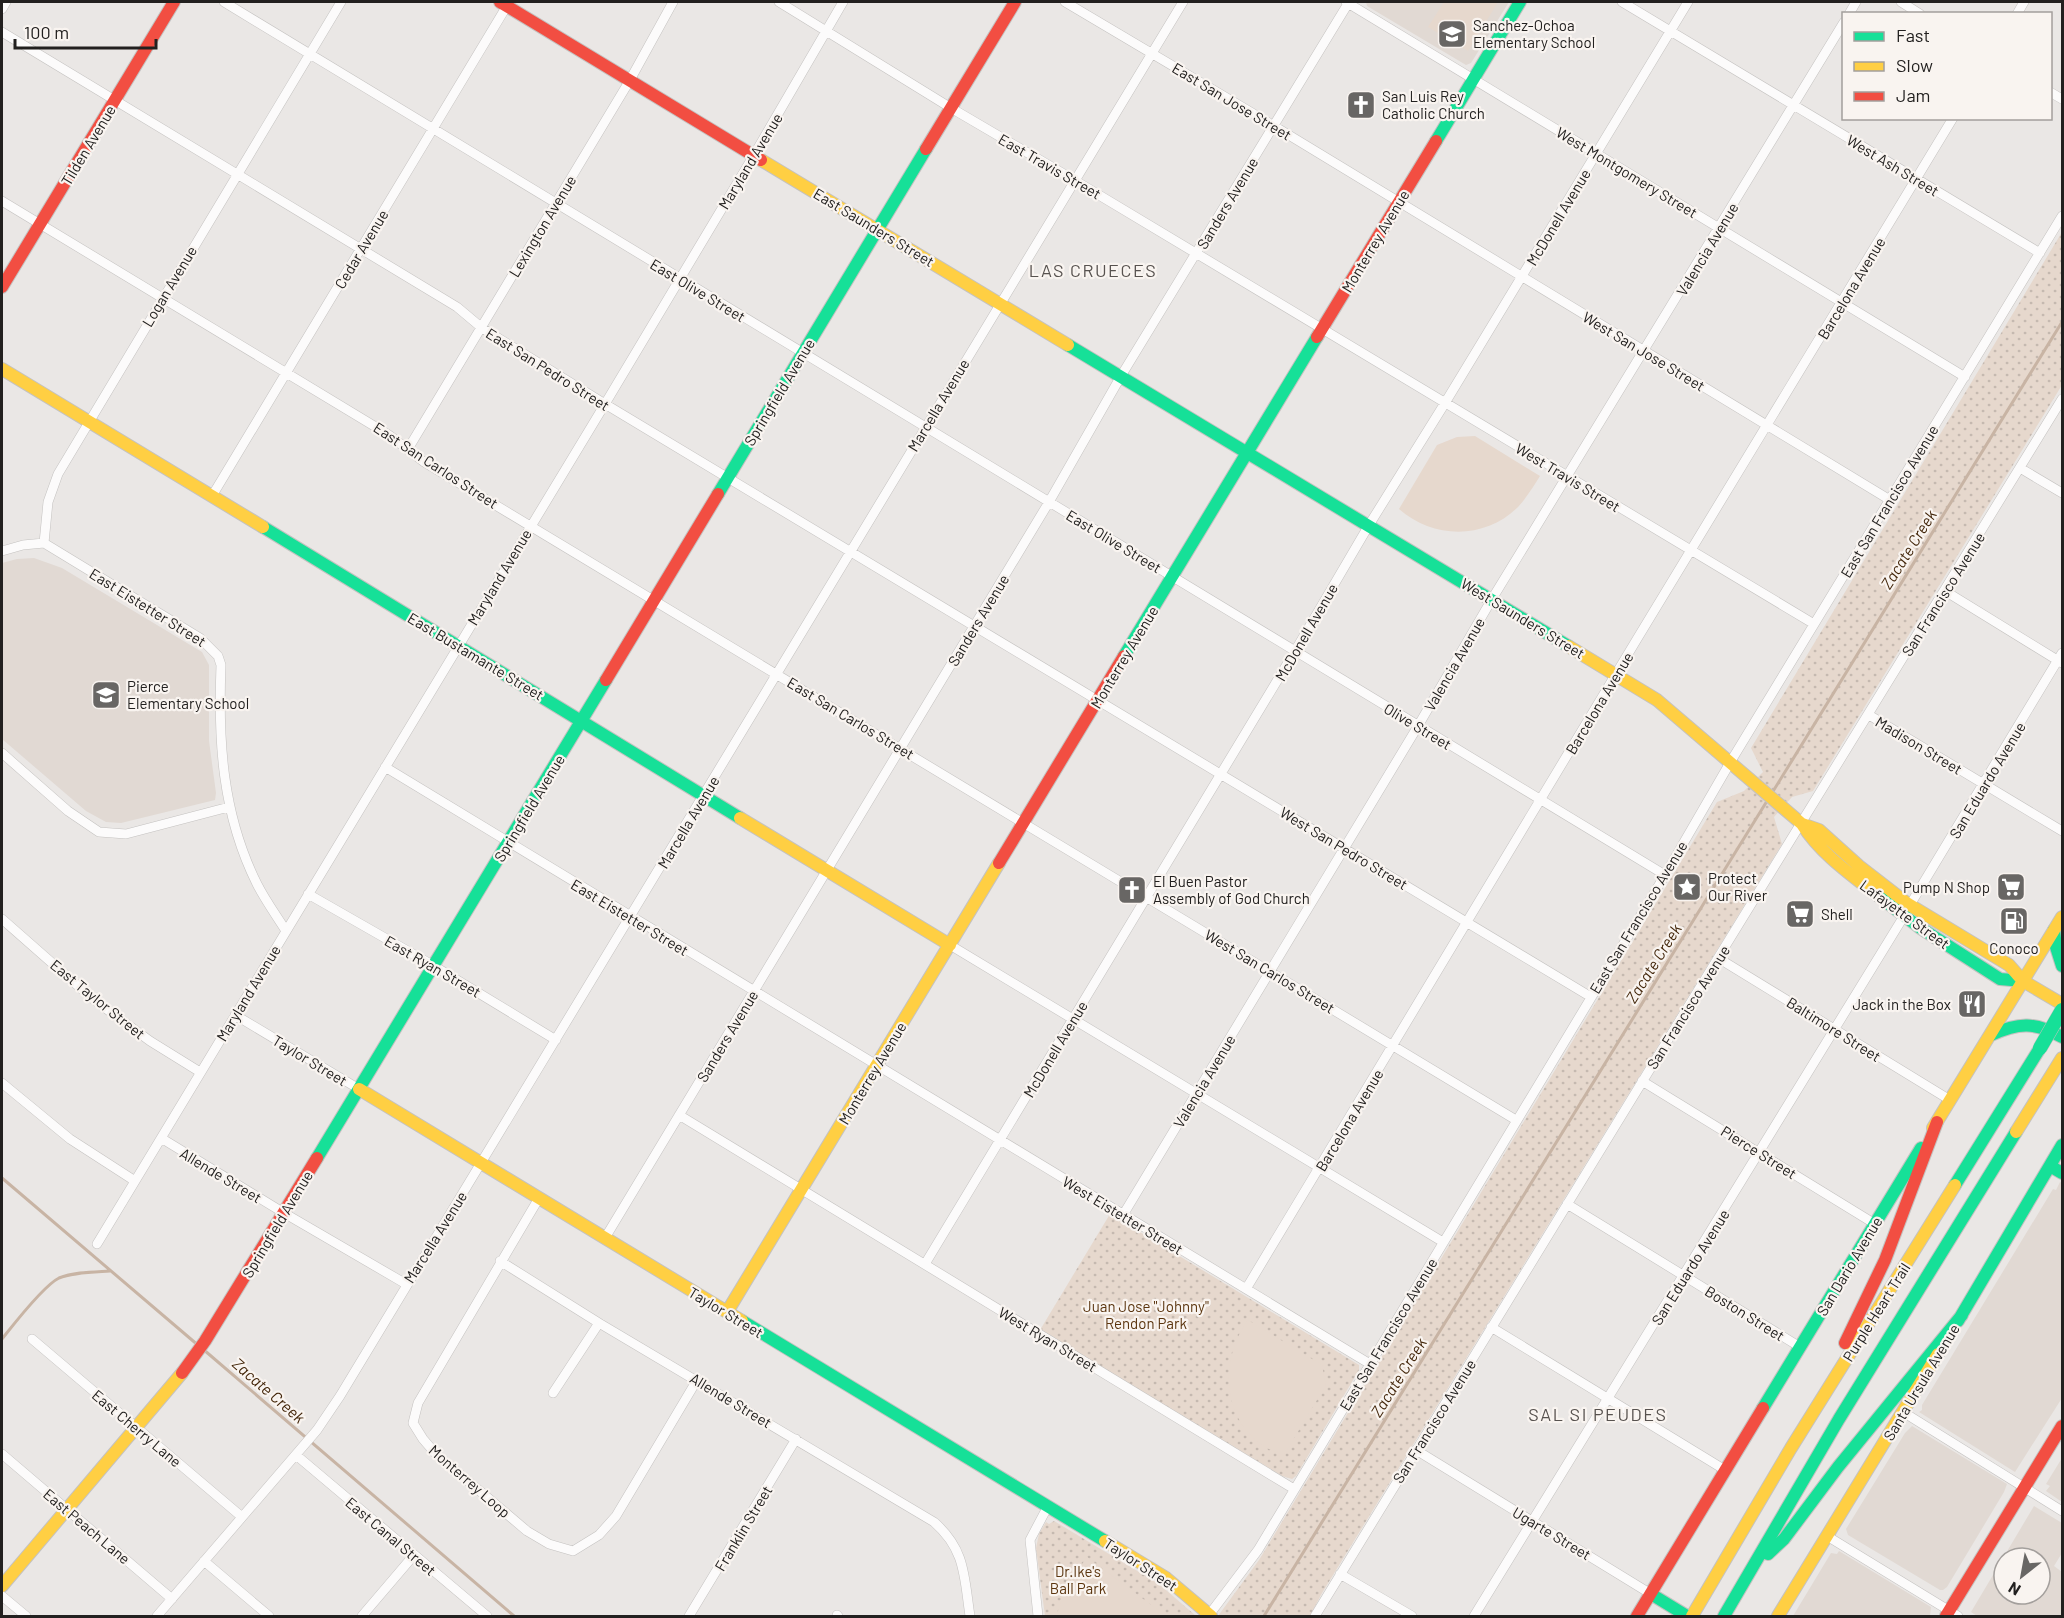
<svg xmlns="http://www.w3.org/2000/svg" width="2064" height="1618" viewBox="0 0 2064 1618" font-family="Barlow,sans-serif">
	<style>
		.built { fill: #e1d9d3; fill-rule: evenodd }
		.park { fill: url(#park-dots) }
		.pitch { fill: #e6d8cd }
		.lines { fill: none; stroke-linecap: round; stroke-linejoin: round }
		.stream { stroke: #c8b4a4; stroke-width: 3 }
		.street-casing { stroke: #c4c2c0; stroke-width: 10 }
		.fast-casing { stroke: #c4c2c0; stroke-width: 14 }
		.slow-casing { stroke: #c4c2c0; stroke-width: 14 }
		.jam-casing { stroke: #c4c2c0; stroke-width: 14 }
		.street { stroke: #fcfbfb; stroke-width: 9 }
		.fast { stroke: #16e098; stroke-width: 12 }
		.slow { stroke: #ffcf43; stroke-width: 12 }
		.jam { stroke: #f24e42; stroke-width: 12 }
		.fast-bridge-casing { stroke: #c4c2c0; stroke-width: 15; stroke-linecap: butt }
		.fast-bridge { stroke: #16e098; stroke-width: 14 }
		.labels { text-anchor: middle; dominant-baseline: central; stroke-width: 4.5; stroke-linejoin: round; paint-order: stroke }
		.poi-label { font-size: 15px; fill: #22201f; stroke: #f9f4f0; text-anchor: start }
		.street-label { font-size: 15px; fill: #22201f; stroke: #f9f4f0 }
		.park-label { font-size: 15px; fill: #5b350f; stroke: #f9f4f0 }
		.water-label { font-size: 16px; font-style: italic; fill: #422509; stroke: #f9f4f0 }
		.quarter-label { font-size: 18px; letter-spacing: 1.5px; fill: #57524f; stroke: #f9f4f0 }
	</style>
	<defs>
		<pattern id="park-dots" width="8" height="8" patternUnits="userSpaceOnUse" patternTransform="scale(1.5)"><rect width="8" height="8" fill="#e6d8cd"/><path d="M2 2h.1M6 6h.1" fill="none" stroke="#c5b9b0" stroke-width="1.8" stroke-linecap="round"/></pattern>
	</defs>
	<rect width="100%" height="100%" fill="#eae7e5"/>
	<!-- built -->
	<path class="built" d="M 1366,2 L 1509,2 L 1471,63 L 1466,65 L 1367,6 Z
		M 34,558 L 62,568 L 202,652 L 209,665 L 209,741 L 216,793 L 215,800 L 121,823 L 106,822 L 86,811 L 2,739 L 2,563 L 17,559 Z
		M 2060,1182 L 2062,1183 L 2062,1398 L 2015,1472 L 1919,1412 L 1922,1410 L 1922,1405 L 2053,1189 L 2056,1190 Z
		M 1912,1426 L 2007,1484 L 2004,1492 L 1947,1587 L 1943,1590 L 1940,1590 L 1848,1535 L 1846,1529 L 1905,1433 Z
		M 2062,1458 L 2062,1502 L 2046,1491 L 2050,1486 L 2046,1484 Z
		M 2034,1506 L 2062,1523 L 2062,1553 L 2054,1566 L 2062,1572 L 2062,1616 L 1977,1616 L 1971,1612 ZM 2004,1558 L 2040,1558 L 2040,1594 L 2004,1594 Z
		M 1839,1551 L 1931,1607 L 1930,1616 L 1793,1616 L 1831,1553 L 1837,1554 Z"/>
	<!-- park -->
	<path class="park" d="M 2062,232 L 2062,385 L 1813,791 L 1792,797 L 1774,817 L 1782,844 L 1322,1593 L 1310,1616 L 1218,1616 L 1259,1560 L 1717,802 L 1744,791 L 1763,772 L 1751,748 Z
		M 1110,1214 L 1359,1365 L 1359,1370 L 1296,1476 L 1292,1479 L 1282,1476 L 1040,1330 Z
		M 1054,1521 L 1159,1584 L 1196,1616 L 1045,1616 L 1036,1548 L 1039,1534 L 1046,1522 L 1049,1524 Z"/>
	<!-- pitch -->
	<path class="pitch" d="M 1444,2 L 1498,2 L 1468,51 L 1428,27 Z
		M 1475,436 L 1540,476 C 1533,487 1527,497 1518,507 C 1485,540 1433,539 1399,509 L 1437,445 L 1457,437 Z
		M 1248,1320 L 1322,1365 L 1326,1385 L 1284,1455 C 1225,1438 1214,1366 1248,1320 Z
		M 1087,1557 L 1166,1616 L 1056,1616 L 1068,1584 Z"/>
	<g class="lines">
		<!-- stream -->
		<path class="stream" d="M 1772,793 L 2062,322
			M 2,1178 L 199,1346
			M 2,1339 C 14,1324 43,1286 59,1278 C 74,1272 94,1272 110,1271
			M 204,1350 L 514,1616
			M 1264,1616 L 1767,801"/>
		<!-- street casing -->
		<g class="street-casing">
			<path id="street" d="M 224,2 L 1665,875
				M 779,2 L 951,108 L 1074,180 L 1814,624
				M 1065,2 L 1274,126 L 1890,500
				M 1346,2 L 1965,377
				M 1622,2 L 2040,253
				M 1901,2 L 1920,14
				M 2,9 L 6,2
				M 1849,14 L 1856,2
				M 2017,14 L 2024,2
				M 2,32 L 457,307 L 482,328 L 605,404 L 1591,997
				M 2050,92 L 2062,99
				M 2,201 L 389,435 L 424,462 L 1516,1120
				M 408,449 L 630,80 L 673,2
				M 2020,468 L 2062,493
				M 212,496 L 508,4
				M 44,543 L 200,638 L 218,656 L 221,665 C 218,741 222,814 257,884 C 265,900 276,915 286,931
				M 2,551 L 23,545 L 44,543 L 48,502 L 58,474 L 341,2
				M 1945,591 L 2062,663
				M 1869,715 L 2062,831
				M 2,753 L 68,811 L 99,832 L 126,834 L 229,807
				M 385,767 L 1370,1364
				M 308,894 L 434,966 L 556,1040
				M 1910,905 L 2062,653
				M 2,919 L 93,999 L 150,1041 L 200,1072
				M 950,945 L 1443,1242
				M 1718,958 L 1950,1100
				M 235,1015 L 359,1089
				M 1642,1081 L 1875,1224
				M 2,1083 L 70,1139 L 135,1181
				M 679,1115 L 1294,1489
				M 161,1138 L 284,1213 L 406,1284
				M 539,1198 L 418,1403 L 413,1423 L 423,1439 L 435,1453 L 527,1531 L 549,1544 L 573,1551 L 599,1535 L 616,1516 L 697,1380
				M 1567,1204 L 1800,1347
				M 1123,1215 L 1418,726 L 1492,599 L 1844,22
				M 605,1238 L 1049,502 L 1121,376 L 1349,2
				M 97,1244 L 605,404 L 754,155 L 843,2
				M 500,1261 L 599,1323 L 934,1522 C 966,1550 964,1577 970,1616
				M 925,1264 L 1295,651 L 1369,525 L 1445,403 L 1688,2
				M 1246,1289 L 1637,639 L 1953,118
				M 1491,1327 L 1725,1470
				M 32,1339 L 242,1517
				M 553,1393 L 599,1323
				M 1903,1412 L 2062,1511
				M 1416,1450 L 1651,1594
				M 2,1454 L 172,1599
				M 296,1455 L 487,1616
				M 1827,1536 L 1958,1616
				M 204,1561 L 269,1616
				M 1340,1574 L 1412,1616
				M 2,1596 L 26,1616
				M 837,1615 L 838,1616
				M 1209,1615 L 1258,1550 L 1665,875 L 1731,761 L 2062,216
				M 157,1616 L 317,1430 L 340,1396 L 1183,2
				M 362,1616 L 414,1555
				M 689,1616 L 796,1439
				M 1038,1616 L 1030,1540 L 1048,1506
				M 1315,1616 L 1718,958 L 2062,399
				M 1474,1616 L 1904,916"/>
		</g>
		<!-- fast casing -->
		<g class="fast-casing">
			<path id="fast" d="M 1436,141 L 1520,2
				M 1068,345 L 1568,646
				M 718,494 L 926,149
				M 263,527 L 740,818
				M 1124,656 L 1317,337
				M 1877,895 L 1919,927 L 2000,979 L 2023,981
				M 2054,930 L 2056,947 L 2062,966
				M 1991,1035 C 2019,1022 2035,1022 2062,1037
				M 317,1158 L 606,680
				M 2050,1166 L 2062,1173
				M 1955,1185 L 2040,1048
				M 742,1321 L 1105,1541
				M 1958,1321 L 2062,1145
				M 1763,1408 L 1921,1148
				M 1768,1554 L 1784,1539 L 1838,1467 L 1962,1315
				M 1651,1594 L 1687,1616
				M 1724,1616 L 1839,1419 L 2016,1132"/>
		</g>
		<!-- slow casing -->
		<g class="slow-casing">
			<path id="slow" d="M 761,160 L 1068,345
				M 2,369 L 263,527
				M 1568,646 L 1657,700 L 1802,824 C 1820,853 1850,874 1877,895
				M 740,818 L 950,945
				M 1802,824 L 1819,830 L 1859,866 L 1908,904 L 2009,965 L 2023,981 L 2062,1004
				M 359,1089 L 742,1321
				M 1933,1128 L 2062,917
				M 2016,1132 L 2062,1058
				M 727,1312 L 999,863
				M 1105,1541 L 1166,1578 L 1211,1616
				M 2,1586 L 182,1373
				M 1692,1616 L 1791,1448 L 1955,1185
				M 1778,1616 L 1938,1354"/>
		</g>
		<!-- jam casing -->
		<g class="jam-casing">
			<path id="jam" d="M 500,2 L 761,160
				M 926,149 L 1015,2
				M 2,287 L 174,2
				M 1317,337 L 1436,141
				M 606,680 L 718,494
				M 999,863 L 1124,656
				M 1845,1343 L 1885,1260 L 1937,1122
				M 182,1373 L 205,1341 L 317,1158
				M 1637,1616 L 1763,1408
				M 1946,1616 L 2062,1426"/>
		</g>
		<!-- street -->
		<use href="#street" class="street"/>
		<!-- fast -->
		<use href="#fast" class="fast"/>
		<!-- slow -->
		<use href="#slow" class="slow"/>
		<!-- jam -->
		<use href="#jam" class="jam"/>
		<!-- fast-bridge casing -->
		<g class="fast-bridge-casing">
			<path id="fast-bridge" d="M 2040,1048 L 2062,1010"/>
		</g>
		<!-- fast-bridge -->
		<use href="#fast-bridge" class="fast-bridge"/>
	</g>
	<!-- icons -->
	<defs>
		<g id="school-square" transform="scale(1.5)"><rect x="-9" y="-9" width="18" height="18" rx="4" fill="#686664" stroke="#f9f4f0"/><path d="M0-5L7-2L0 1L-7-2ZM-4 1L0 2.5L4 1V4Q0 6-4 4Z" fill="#fff"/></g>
		<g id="church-square" transform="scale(1.5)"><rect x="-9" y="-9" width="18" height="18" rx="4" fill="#686664" stroke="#f9f4f0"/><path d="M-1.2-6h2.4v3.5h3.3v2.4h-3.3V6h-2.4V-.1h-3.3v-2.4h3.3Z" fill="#fff"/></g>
		<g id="sight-square" transform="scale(1.5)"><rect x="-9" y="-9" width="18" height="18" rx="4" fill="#686664" stroke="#f9f4f0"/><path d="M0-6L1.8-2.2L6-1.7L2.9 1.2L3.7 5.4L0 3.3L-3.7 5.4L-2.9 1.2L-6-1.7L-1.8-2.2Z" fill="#fff"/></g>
		<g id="supermarket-square" transform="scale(1.5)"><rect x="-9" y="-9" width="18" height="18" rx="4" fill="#686664" stroke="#f9f4f0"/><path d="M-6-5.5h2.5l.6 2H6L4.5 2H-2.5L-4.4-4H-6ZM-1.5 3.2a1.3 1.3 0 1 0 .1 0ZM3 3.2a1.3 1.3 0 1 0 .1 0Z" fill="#fff"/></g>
		<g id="fuel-square" transform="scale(1.5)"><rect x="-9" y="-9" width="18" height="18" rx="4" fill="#686664" stroke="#f9f4f0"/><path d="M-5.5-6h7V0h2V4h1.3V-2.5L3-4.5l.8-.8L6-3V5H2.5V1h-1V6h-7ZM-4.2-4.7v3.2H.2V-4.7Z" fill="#fff"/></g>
		<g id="restaurant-square" transform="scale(1.5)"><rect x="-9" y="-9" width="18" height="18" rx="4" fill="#686664" stroke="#f9f4f0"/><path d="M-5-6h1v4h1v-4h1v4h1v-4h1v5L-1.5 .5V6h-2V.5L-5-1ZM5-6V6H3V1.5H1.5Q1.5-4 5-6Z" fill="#fff"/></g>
	</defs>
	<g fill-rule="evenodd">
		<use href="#school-square" x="1452" y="34"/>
		<use href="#church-square" x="1361" y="105"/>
		<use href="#school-square" x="106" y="695"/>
		<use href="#sight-square" x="1687" y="887"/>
		<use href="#supermarket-square" x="2011" y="887"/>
		<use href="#church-square" x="1132" y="890"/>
		<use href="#supermarket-square" x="1800" y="914"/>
		<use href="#fuel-square" x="2014" y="921"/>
		<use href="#restaurant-square" x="1972" y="1004"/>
	</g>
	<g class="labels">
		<!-- poi labels -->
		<g class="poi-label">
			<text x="1473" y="25">Sanchez-Ochoa<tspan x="1473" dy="17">Elementary School</tspan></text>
			<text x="1382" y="96">San Luis Rey<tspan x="1382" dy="17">Catholic Church</tspan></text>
			<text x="127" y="686">Pierce<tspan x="127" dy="17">Elementary School</tspan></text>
			<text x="1708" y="878">Protect<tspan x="1708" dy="17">Our River</tspan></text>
			<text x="1153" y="881">El Buen Pastor<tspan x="1153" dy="17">Assembly of God Church</tspan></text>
			<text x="1990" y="887" text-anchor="end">Pump N Shop</text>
			<text x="1821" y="914">Shell</text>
			<text x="2014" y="948" text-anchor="middle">Conoco</text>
			<text x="1951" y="1004" text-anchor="end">Jack in the Box</text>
		</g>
		<!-- street labels -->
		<g class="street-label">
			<text transform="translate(1232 101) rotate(31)">East San Jose Street</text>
			<text transform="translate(88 145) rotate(-59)">Tilden Avenue</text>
			<text transform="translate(750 161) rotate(-59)">Maryland Avenue</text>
			<text transform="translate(1893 165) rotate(31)">West Ash Street</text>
			<text transform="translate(1050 166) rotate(30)">East Travis Street</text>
			<text transform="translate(1627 172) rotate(31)">West Montgomery Street</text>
			<text transform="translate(1227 203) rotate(-59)">Sanders Avenue</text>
			<text transform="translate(1558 217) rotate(-59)">McDonell Avenue</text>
			<text transform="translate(542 226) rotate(-59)">Lexington Avenue</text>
			<text transform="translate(874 227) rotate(31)">East Saunders Street</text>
			<text transform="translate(1375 241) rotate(-59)">Monterrey Avenue</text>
			<text transform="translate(361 249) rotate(-59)">Cedar Avenue</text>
			<text transform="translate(1707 249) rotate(-59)">Valencia Avenue</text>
			<text transform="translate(169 286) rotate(-59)">Logan Avenue</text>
			<text transform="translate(1851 288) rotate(-59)">Barcelona Avenue</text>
			<text transform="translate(698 290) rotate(31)">East Olive Street</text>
			<text transform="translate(1644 351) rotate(31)">West San Jose Street</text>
			<text transform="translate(548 369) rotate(32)">East San Pedro Street</text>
			<text transform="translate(779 392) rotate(-59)">Springfield Avenue</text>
			<text transform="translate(938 405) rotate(-59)">Marcella Avenue</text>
			<text transform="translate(436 465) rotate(33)">East San Carlos Street</text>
			<text transform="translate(1568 477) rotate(31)">West Travis Street</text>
			<text transform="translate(1889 501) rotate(-59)">East San Francisco Avenue</text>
			<text transform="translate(1114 541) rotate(31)">East Olive Street</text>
			<text transform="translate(499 577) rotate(-59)">Maryland Avenue</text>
			<text transform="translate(1943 594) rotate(-58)">San Francisco Avenue</text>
			<text transform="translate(148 607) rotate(32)">East Eistetter Street</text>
			<text transform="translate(1523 618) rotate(31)">West Saunders Street</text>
			<text transform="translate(978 620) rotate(-59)">Sanders Avenue</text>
			<text transform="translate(1306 632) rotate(-60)">McDonell Avenue</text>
			<text transform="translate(476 656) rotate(31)">East Bustamante Street</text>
			<text transform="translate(1124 657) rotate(-59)">Monterrey Avenue</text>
			<text transform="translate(1454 664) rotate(-60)">Valencia Avenue</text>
			<text transform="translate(1599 703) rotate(-59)">Barcelona Avenue</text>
			<text transform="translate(851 718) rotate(31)">East San Carlos Street</text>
			<text transform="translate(1418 726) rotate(31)">Olive Street</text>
			<text transform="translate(1919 745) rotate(31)">Madison Street</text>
			<text transform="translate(1987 780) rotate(-59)">San Eduardo Avenue</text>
			<text transform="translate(529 808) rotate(-59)">Springfield Avenue</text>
			<text transform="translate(688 822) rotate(-59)">Marcella Avenue</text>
			<text transform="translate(1344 848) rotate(31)">West San Pedro Street</text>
			<text transform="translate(1905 914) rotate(36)">Lafayette Street</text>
			<text transform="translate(630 917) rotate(31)">East Eistetter Street</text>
			<text transform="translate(1638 917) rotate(-59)">East San Francisco Avenue</text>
			<text transform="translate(433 966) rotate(30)">East Ryan Street</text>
			<text transform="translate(1270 971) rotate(31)">West San Carlos Street</text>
			<text transform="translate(248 993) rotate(-59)">Maryland Avenue</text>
			<text transform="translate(98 999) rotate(39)">East Taylor Street</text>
			<text transform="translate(1688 1007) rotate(-58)">San Francisco Avenue</text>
			<text transform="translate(1834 1029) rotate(32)">Baltimore Street</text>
			<text transform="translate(727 1036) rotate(-59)">Sanders Avenue</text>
			<text transform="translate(1055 1049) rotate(-59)">McDonell Avenue</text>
			<text transform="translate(310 1060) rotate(31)">Taylor Street</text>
			<text transform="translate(872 1073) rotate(-59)">Monterrey Avenue</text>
			<text transform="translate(1204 1081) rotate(-59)">Valencia Avenue</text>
			<text transform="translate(1349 1120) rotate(-59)">Barcelona Avenue</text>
			<text transform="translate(1759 1152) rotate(32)">Pierce Street</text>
			<text transform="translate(221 1175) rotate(31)">Allende Street</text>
			<text transform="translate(1123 1215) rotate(31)">West Eistetter Street</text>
			<text transform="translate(277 1224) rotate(-59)">Springfield Avenue</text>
			<text transform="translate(435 1237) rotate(-58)">Marcella Avenue</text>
			<text transform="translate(1849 1266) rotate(-59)">San Dario Avenue</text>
			<text transform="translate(1690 1267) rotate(-58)">San Eduardo Avenue</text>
			<text transform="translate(726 1312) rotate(31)">Taylor Street</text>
			<text transform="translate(1876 1312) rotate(-58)">Purple Heart Trail</text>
			<text transform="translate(1745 1313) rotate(32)">Boston Street</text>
			<text transform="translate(1388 1334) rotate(-59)">East San Francisco Avenue</text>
			<text transform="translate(1048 1339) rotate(31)">West Ryan Street</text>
			<text transform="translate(1921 1382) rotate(-59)">Santa Ursula Avenue</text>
			<text transform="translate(731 1400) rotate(31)">Allende Street</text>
			<text transform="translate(1434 1421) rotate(-58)">San Francisco Avenue</text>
			<text transform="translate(137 1428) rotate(40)">East Cherry Lane</text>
			<text transform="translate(470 1481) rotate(41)">Monterrey Loop</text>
			<text transform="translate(87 1526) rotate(40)">East Peach Lane</text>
			<text transform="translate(743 1528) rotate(-59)">Franklin Street</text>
			<text transform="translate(1552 1533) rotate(31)">Ugarte Street</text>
			<text transform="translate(391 1536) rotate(40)">East Canal Street</text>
			<text transform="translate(1141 1564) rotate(33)">Taylor Street</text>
		</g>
		<!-- park labels -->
		<g class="park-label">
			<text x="1146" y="1306">Juan Jose "Johnny"<tspan x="1146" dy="17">Rendon Park</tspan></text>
			<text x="1078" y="1571">Dr.Ike's<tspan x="1078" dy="17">Ball Park</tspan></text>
		</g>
		<!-- water labels -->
		<g class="water-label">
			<text transform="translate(1908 549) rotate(-58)">Zacate Creek</text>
			<text transform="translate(1653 963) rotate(-58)">Zacate Creek</text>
			<text transform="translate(1398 1377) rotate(-58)">Zacate Creek</text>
			<text transform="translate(269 1390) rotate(41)">Zacate Creek</text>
		</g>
		<!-- quarter labels -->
		<g class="quarter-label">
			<text x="1093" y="270">LAS CRUECES</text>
			<text x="1598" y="1414">SAL SI PEUDES</text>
		</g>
	</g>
	<!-- border -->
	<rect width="2064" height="1618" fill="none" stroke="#22201f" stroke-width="6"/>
	<!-- legend -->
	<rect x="1842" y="12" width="210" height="108" fill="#f9f4f0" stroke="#a39f9c" stroke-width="1.5"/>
	<rect x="1854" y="32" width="30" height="9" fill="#16e098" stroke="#a39f9c" stroke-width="1.5"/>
	<text x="1896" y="42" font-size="18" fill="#22201f">Fast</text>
	<rect x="1854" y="62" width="30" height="9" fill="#ffcf43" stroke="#a39f9c" stroke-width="1.5"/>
	<text x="1896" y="72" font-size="18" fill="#22201f">Slow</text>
	<rect x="1854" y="92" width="30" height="9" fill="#f24e42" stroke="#a39f9c" stroke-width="1.5"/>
	<text x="1896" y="102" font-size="18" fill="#22201f">Jam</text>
	<!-- north arrow -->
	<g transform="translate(2022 1576) rotate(211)"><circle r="28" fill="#f9f4f0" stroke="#a39f9c" stroke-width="1.5"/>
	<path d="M0-4.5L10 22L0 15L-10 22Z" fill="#686664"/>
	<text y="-9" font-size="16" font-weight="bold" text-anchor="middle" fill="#22201f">N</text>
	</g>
	<!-- scale -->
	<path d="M15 39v9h141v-9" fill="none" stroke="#22201f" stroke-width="3"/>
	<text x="24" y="39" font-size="18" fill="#22201f" stroke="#f9f4f0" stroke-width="4.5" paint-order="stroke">100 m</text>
</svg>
